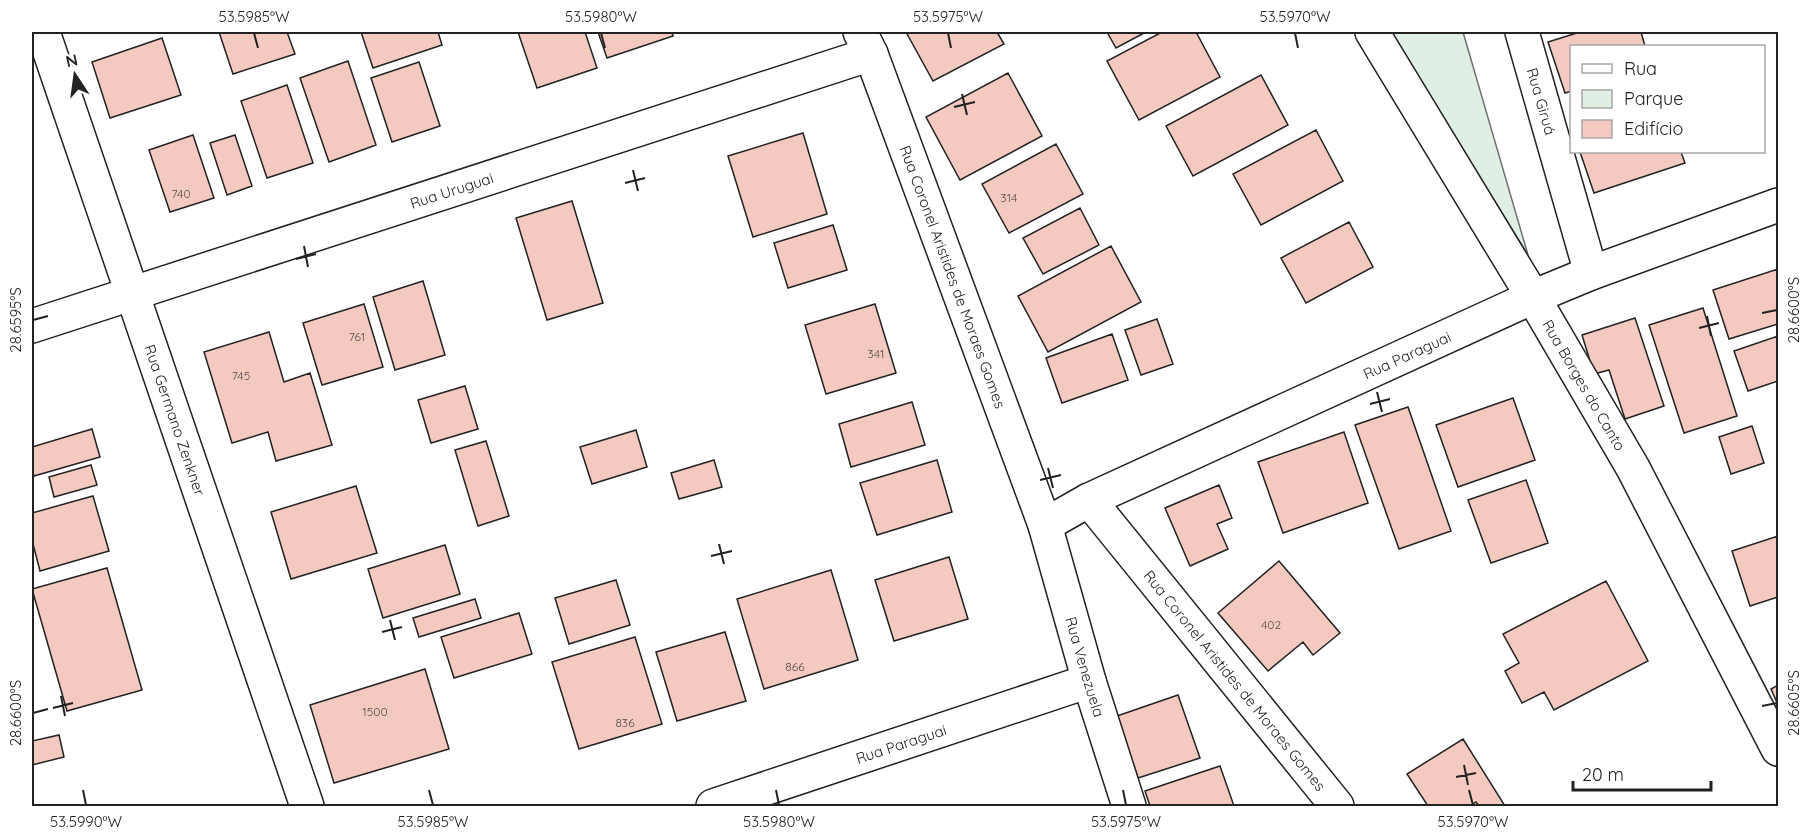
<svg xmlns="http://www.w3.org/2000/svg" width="1810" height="838" viewBox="0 0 1810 838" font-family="Quicksand,sans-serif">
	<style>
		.green { fill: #e0efe3; stroke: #6f6f6f; stroke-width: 1.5 }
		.building { fill: #f3c9c0; stroke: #222; stroke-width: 1.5 }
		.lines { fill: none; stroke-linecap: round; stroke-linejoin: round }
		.street-casing { stroke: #222; stroke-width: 36 }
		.secondary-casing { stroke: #222; stroke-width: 36 }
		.street { stroke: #fff; stroke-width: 33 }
		.secondary { stroke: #fff; stroke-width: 33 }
		.ticks { fill: none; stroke: #222; stroke-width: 2 }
		.labels { text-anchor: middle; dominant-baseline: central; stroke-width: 4.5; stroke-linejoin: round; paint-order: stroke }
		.number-label { font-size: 12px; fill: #564c4a }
		.street-label { font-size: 15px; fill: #222; stroke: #fff }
		.neatline { fill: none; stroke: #222; stroke-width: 2 }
		.ticks-label { font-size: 15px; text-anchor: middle; fill: #222 }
	</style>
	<rect width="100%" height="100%" fill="#fff"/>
	<!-- green -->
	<path class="green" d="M 1389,32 L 1463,32 L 1528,255 Z"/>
	<!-- building -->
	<path class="building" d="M 219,32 L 287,32 L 295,54 L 233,74 Z
		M 361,32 L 438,32 L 442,45 L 373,68 Z
		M 518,32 L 585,32 L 597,68 L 537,88 Z
		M 598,32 L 672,32 L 673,36 L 607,58 Z
		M 906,32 L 997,32 L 1004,44 L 933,81 Z
		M 1107,32 L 1146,32 L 1116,48 Z
		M 1162,32 L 1196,32 L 1220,77 L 1139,120 L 1107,61 Z
		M 1580,32 L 1641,32 L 1645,46 L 1572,46 L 1572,91 L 1565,93 L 1548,42 Z
		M 162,38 L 181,95 L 110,118 L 92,62 Z
		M 348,61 L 376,145 L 329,162 L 300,78 Z
		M 419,62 L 440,126 L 392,142 L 371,78 Z
		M 1008,73 L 1042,136 L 960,180 L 926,117 Z
		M 1261,75 L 1288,125 L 1193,176 L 1166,126 Z
		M 287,85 L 313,163 L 267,178 L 241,101 Z
		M 1316,130 L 1343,181 L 1261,225 L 1233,174 Z
		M 803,133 L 827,214 L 753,237 L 728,156 Z
		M 193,135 L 214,198 L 170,212 L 149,150 Z
		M 235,135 L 252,186 L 227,195 L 210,143 Z
		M 1056,144 L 1083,194 L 1009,233 L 982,184 Z
		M 1580,152 L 1681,152 L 1685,163 L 1594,193 Z
		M 572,201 L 603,303 L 547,320 L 516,218 Z
		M 1080,208 L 1099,245 L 1043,274 L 1023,238 Z
		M 1349,222 L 1373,267 L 1306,303 L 1281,258 Z
		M 833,225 L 847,270 L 788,288 L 774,243 Z
		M 1111,246 L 1141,302 L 1048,352 L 1018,296 Z
		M 1778,269 L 1778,324 L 1729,339 L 1713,290 Z
		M 423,281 L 445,355 L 395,370 L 373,297 Z
		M 364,304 L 383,367 L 322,385 L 303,323 Z
		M 875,304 L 896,373 L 826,394 L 805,325 Z
		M 1703,308 L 1737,416 L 1684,433 L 1649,325 Z
		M 1635,318 L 1664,406 L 1625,419 L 1609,370 L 1594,374 L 1582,335 Z
		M 1157,319 L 1173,364 L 1141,375 L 1125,330 Z
		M 269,332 L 284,382 L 310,373 L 332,445 L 276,461 L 268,432 L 232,443 L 204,352 Z
		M 1112,334 L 1128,380 L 1062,403 L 1046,358 Z
		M 1778,336 L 1778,381 L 1748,391 L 1734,351 Z
		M 465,386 L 478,429 L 431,443 L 418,400 Z
		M 1513,398 L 1535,460 L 1458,487 L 1436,425 Z
		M 912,402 L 925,445 L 851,467 L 839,424 Z
		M 1408,407 L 1451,531 L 1399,549 L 1355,425 Z
		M 1752,426 L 1764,463 L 1731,474 L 1719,437 Z
		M 92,429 L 100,457 L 34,476 L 32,469 L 32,447 Z
		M 636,430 L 647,467 L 592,484 L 580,447 Z
		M 1344,432 L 1368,503 L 1283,533 L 1258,462 Z
		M 486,441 L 509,516 L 478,526 L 455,450 Z
		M 714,460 L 722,487 L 679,499 L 671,473 Z
		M 937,460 L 952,512 L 877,535 L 860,483 Z
		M 91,465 L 97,485 L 54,497 L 49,477 Z
		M 1526,480 L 1548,543 L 1491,563 L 1468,500 Z
		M 1219,485 L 1232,518 L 1217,524 L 1228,549 L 1190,566 L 1165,508 Z
		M 356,486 L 377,553 L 291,579 L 271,512 Z
		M 93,496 L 109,551 L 40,571 L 32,540 L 32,513 Z
		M 1778,536 L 1778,597 L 1750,606 L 1732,551 Z
		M 445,545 L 460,594 L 383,618 L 368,569 Z
		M 949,557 L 968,619 L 894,641 L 875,580 Z
		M 1279,561 L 1340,633 L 1313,655 L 1303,642 L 1268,671 L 1218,613 Z
		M 107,568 L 142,690 L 67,711 L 32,589 Z
		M 831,570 L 858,660 L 764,689 L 737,599 Z
		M 616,580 L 630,625 L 569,644 L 555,598 Z
		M 1606,581 L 1648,661 L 1554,710 L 1544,692 L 1522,703 L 1505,671 L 1519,663 L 1503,634 Z
		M 475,599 L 481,618 L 419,637 L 413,618 Z
		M 519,613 L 532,654 L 454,678 L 441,637 Z
		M 725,632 L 746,701 L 677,721 L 656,652 Z
		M 635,637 L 662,724 L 579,749 L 552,662 Z
		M 425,669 L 449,749 L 334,783 L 310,705 Z
		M 1778,685 L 1778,705 L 1771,689 Z
		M 1178,695 L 1200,758 L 1138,778 L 1117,716 Z
		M 59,735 L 64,757 L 32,765 L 32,741 Z
		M 1463,739 L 1505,806 L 1479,806 L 1476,802 L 1470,806 L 1428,806 L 1407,774 Z
		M 1220,766 L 1234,806 L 1150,806 L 1145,791 Z"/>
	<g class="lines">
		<!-- street casing -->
		<g class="street-casing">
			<g id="street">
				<path id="s1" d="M 860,32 L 871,54 L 1045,525 L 1089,681 L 1129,806"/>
				<path id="s2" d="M 1372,32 L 1533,297 L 1633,468 L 1778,749"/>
				<path id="s3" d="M 1522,32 L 1591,273"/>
				<path id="s4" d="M 32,326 L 871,54"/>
				<path id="s5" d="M 1089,500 L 1337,806"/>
				<path id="s6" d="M 1045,525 L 1089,500 L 1533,297 L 1591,273 L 1778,205"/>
				<path id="s7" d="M 713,806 L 1089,681"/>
			</g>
		</g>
		<!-- secondary casing -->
		<g class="secondary-casing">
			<g id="secondary">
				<path id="s8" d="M 43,32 L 307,806"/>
			</g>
		</g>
		<!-- street -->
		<use href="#street" class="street"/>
		<!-- secondary -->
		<use href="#secondary" class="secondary"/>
	</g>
	<!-- ticks -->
	<path class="ticks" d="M 254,33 L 258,48M 601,33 L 605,48M 948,33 L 951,48M 1295,33 L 1298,48M 962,94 L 967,115M 954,107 L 975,102M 633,170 L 638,191M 625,183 L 645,178M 304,246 L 308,267M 296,259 L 316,254M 1762,313 L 1777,310M 1707,316 L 1711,336M 33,320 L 48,316M 1699,328 L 1719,323M 1377,392 L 1382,412M 1370,404 L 1390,399M 1048,468 L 1053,488M 1040,480 L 1061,475M 719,544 L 724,564M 711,556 L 732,551M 390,620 L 395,640M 382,632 L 402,627M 61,696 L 65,716M 1762,706 L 1777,703M 53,708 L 73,703M 33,713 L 48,709M 1464,765 L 1468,785M 1456,777 L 1476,773M 83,790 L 86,805M 429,790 L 433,805M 776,790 L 779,805M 1123,790 L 1126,805M 1469,790 L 1473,805"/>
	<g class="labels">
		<!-- number labels -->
		<g class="number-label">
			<text x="181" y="193">740</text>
			<text x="1009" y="197">314</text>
			<text x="357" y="336">761</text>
			<text x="876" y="353">341</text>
			<text x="241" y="375">745</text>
			<text x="1271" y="624">402</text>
			<text x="795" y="666">866</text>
			<text x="375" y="711">1500</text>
			<text x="625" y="722">836</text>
		</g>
		<!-- street labels -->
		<g class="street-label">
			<text stroke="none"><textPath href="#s3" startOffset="72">Rua Giruá</textPath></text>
			<text stroke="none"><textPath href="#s4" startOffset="441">Rua Uruguai</textPath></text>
			<text stroke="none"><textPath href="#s1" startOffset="262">Rua Coronel Aristides de Moraes Gomes</textPath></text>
			<text stroke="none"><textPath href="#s6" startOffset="400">Rua Paraguai</textPath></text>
			<text stroke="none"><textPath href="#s2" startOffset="412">Rua Borges do Canto</textPath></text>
			<text stroke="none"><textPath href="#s8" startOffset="410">Rua Germano Zenkner</textPath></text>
			<text stroke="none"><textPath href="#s1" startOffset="674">Rua Venezuela</textPath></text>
			<text stroke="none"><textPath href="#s5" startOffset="232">Rua Coronel Aristides de Moraes Gomes</textPath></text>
			<text stroke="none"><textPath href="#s7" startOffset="198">Rua Paraguai</textPath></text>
		</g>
	</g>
	<!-- border -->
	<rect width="1810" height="838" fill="none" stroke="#ffffff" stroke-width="66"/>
	<!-- legend -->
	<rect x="1570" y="45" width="195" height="108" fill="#ffffff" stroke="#a7a7a7" stroke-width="1.5"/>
	<rect x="1582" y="64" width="30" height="9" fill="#ffffff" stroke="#a7a7a7" stroke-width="1.5"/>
	<text x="1624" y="75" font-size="18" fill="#222222">Rua</text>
	<rect x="1582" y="90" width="30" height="18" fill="#e0efe3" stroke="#a7a7a7" stroke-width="1.5"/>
	<text x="1624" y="105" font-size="18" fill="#222222">Parque</text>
	<rect x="1582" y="120" width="30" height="18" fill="#f3c9c0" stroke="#a7a7a7" stroke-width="1.5"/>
	<text x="1624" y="135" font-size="18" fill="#222222">Edifício</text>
	<!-- north arrow -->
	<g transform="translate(75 75) rotate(347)" stroke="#ffffff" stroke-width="4.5" paint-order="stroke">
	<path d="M0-4.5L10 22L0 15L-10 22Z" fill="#222222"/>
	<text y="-9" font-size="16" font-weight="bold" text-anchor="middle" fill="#222222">N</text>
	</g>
	<!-- scale -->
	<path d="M1573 781v9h138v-9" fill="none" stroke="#222222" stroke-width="3"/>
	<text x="1582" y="781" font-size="18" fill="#222222" stroke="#ffffff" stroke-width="4.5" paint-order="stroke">20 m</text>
	<rect x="33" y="33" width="1744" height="772" class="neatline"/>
	<g class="ticks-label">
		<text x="254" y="22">53.5985°W</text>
		<text x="601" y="22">53.5980°W</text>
		<text x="948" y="22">53.5975°W</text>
		<text x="1295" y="22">53.5970°W</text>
		<text transform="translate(1794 310) rotate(-90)" y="5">28.6600°S</text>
		<text transform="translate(16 320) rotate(-90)" y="5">28.6595°S</text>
		<text transform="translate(1794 703) rotate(-90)" y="5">28.6605°S</text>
		<text transform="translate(16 713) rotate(-90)" y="5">28.6600°S</text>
		<text x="86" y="827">53.5990°W</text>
		<text x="433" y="827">53.5985°W</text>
		<text x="779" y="827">53.5980°W</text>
		<text x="1126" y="827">53.5975°W</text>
		<text x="1473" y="827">53.5970°W</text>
	</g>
</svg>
